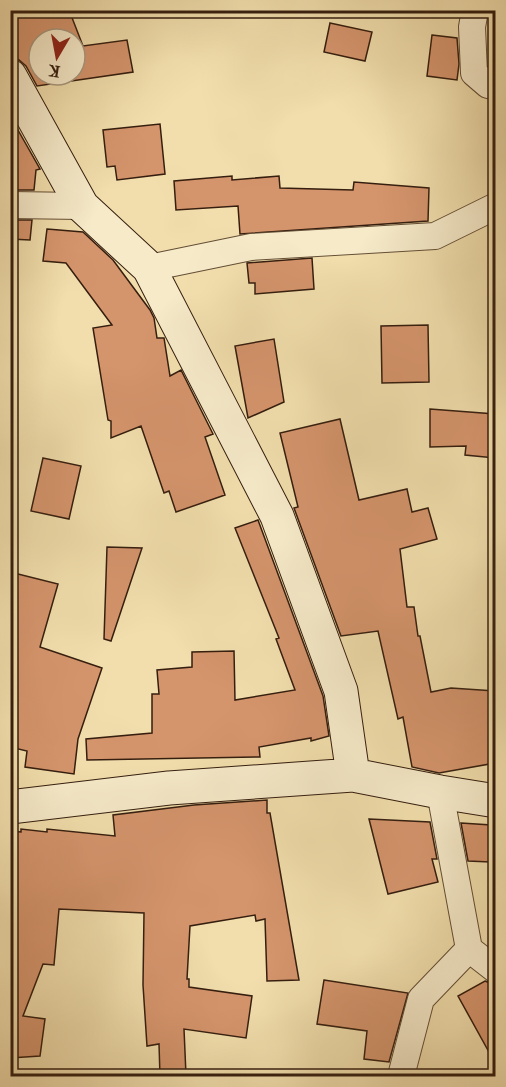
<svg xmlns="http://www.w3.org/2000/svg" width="506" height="1087" viewBox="0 0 506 1087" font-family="'IM FELL Great Primer',serif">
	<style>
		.building { fill: #d4946c; stroke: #351e0f; stroke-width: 1.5; fill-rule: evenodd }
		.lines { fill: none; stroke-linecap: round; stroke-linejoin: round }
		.street-casing { stroke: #644e36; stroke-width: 28 }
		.secondary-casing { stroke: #351e0f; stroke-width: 35 }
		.street { stroke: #f6eac9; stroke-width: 26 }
		.secondary { stroke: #f6eac9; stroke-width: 33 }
	</style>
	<rect width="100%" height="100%" fill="#f1deac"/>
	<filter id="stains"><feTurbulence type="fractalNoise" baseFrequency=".00333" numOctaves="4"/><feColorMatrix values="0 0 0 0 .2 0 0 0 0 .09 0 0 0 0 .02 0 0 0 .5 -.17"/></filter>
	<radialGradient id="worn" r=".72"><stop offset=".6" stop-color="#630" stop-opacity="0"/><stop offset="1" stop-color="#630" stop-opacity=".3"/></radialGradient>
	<!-- building -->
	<path class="building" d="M 10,10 L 69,10 L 83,46 L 127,40 L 133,72 L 37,86 L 26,66 L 19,60 L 10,57 ZM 39,39 L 75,39 L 75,75 L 39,75 Z
		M 330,23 L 372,32 L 365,61 L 324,52 Z
		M 432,35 L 457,38 L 459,64 L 457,80 L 427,76 Z
		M 10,116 L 40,169 L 36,170 L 34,190 L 10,190 Z
		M 160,124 L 165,174 L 117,180 L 115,166 L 107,167 L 103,130 Z
		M 232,176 L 232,180 L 279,176 L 280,188 L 353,190 L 354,182 L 429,188 L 428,221 L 240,234 L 238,206 L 176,210 L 174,181 Z
		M 10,220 L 32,220 L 30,240 L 10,239 Z
		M 47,229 L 83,232 L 113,260 L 150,310 L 154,318 L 157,338 L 164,338 L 170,376 L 181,370 L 213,434 L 205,437 L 225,495 L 176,512 L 169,491 L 164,493 L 141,426 L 111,438 L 111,421 L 108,420 L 93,328 L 112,325 L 66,263 L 43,261 Z
		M 312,258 L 314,289 L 255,294 L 255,283 L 249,283 L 247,263 Z
		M 428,325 L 429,382 L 382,383 L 381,326 Z
		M 274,339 L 284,402 L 248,418 L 235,346 Z
		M 430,409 L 495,414 L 495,458 L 465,455 L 466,446 L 430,447 Z
		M 340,419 L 359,500 L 407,489 L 412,512 L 428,508 L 437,539 L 400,549 L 407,607 L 414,607 L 418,636 L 420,636 L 431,692 L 451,688 L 495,691 L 495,763 L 439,773 L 412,767 L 403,717 L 398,719 L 378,631 L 341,636 L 294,508 L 298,507 L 280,433 Z
		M 43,458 L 81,466 L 69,519 L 31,511 Z
		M 258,520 L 323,696 L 329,736 L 311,741 L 311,738 L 259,747 L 260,757 L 87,760 L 86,739 L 152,733 L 152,694 L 159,694 L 157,670 L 192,667 L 192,652 L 234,651 L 235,700 L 295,690 L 276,639 L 279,638 L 235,528 Z
		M 107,547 L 142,548 L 111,641 L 104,639 Z
		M 10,572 L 58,584 L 40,647 L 102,668 L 78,739 L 74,774 L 25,767 L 27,751 L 10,747 Z
		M 267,800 L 267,813 L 270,813 L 299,980 L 267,981 L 265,919 L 256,921 L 255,915 L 190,926 L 187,979 L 189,979 L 189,987 L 252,996 L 246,1038 L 184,1029 L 186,1075 L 160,1076 L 159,1044 L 147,1046 L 143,985 L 144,913 L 59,909 L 54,965 L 43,964 L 23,1016 L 45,1019 L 40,1056 L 10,1058 L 10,831 L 21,832 L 21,829 L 47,832 L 47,829 L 115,836 L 113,815 L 194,805 Z
		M 369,819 L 430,822 L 437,859 L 432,859 L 438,882 L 388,894 Z
		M 461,823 L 491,825 L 490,862 L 468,861 Z
		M 324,980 L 408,993 L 389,1062 L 364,1059 L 367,1031 L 317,1024 Z
		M 485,981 L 495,985 L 495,1063 L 458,996 Z"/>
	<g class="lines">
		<!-- street casing -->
		<g class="street-casing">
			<path id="street" d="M 475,10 L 472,27 L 474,73 L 488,85 L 496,87
				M 10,205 L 82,206
				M 149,268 L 251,247 L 435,236 L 496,206
				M 440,792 L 469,949 L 496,970
				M 401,1076 L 421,999 L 469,949"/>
		</g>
		<!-- secondary casing -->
		<g class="secondary-casing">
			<path id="secondary" d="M 10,76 L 82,206 L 149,268 L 277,516 L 341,691 L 353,775
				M 10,807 L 169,788 L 353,775 L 440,792 L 496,801"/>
		</g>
		<!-- street -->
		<use href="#street" class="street"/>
		<!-- secondary -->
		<use href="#secondary" class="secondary"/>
	</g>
	<!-- margin -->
	<rect width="506" height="1087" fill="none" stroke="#f1deac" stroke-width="36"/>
	<rect x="12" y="12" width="482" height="1063" fill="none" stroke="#351e0f" stroke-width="3"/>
	<rect x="18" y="18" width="470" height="1051" fill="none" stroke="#351e0f" stroke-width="1.5"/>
	<!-- north arrow -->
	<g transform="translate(57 57) rotate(190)"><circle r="28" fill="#f6eac9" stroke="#a9987f" stroke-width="1.5"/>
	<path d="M0-4.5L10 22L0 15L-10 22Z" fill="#8f2418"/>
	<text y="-9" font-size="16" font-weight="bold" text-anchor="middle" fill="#351e0f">K</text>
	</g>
	<rect width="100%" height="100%" filter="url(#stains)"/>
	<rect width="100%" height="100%" fill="url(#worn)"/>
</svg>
